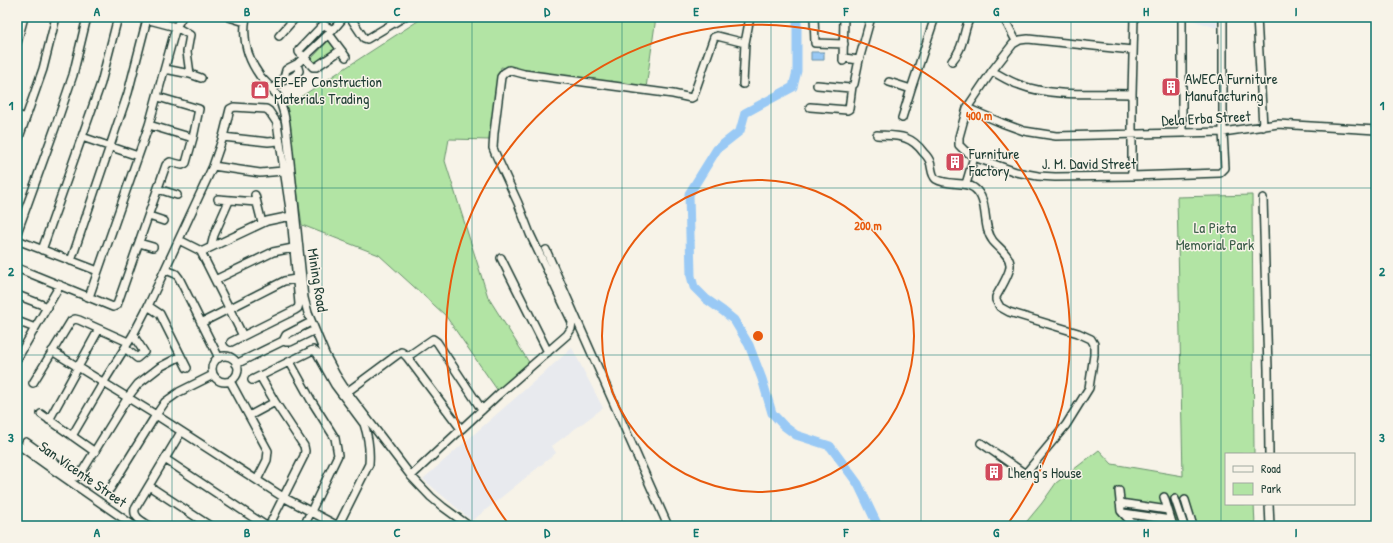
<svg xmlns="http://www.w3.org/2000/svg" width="1393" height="543" viewBox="0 0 1393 543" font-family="'Patrick Hand',sans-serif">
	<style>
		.built { fill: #e8eaee }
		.green { fill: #b2e4a4; stroke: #68906c }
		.water { fill: #99c9f5; stroke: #6891a8 }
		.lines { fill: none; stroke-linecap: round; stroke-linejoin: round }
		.river { stroke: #99c9f5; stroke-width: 9 }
		.minor-casing { stroke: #1f3d34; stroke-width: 10 }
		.minor { stroke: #f7f3e8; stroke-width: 7 }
		.grid { fill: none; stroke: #0f766e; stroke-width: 1; stroke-opacity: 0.55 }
		.ring { fill: none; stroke: #e8590c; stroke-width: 2 }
		.labels { text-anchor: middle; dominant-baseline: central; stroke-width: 3; stroke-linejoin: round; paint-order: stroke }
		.poi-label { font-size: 15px; fill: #1f3d34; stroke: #f7f3e8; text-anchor: start }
		.street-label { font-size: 15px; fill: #1f3d34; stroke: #f7f3e8 }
		.park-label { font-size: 15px; fill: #3c5e4a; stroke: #f7f3e8 }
		.centre { fill: #e8590c; stroke: #f7f3e8; stroke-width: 2 }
		.ring-label { font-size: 12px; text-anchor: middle; font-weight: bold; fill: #e8590c; stroke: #f7f3e8; stroke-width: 3; stroke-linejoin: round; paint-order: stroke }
		.neatline { fill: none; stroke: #0f766e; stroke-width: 1.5 }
		.grid-label { font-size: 13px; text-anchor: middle; font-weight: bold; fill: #0f766e }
	</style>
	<rect width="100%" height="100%" fill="#f7f3e8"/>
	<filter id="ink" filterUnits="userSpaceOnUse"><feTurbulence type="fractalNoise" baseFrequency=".025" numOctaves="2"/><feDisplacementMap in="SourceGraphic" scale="8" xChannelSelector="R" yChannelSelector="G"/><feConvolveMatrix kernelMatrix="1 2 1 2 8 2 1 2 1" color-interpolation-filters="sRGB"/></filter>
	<g filter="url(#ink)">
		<!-- built -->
		<path class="built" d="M 1182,17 L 1218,17 L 1217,28 Z
			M 572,348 L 603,408 L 552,446 L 556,453 L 472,521 L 423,479 Z"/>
		<!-- green -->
		<path class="green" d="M 424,17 L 656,17 L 646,88 L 501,67 L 490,140 L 449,139 L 445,161 L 488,297 L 530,364 L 498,391 L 445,315 L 379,255 L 302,225 L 285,107 Z
			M 329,40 L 331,40 L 338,50 L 314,67 L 311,61 L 312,58 Z
			M 1252,195 L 1254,454 L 1226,454 L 1226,504 L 1254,504 L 1255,526 L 1023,526 L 1042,503 L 1056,483 L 1099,450 L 1112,464 L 1183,476 L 1177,197 Z"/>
		<!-- water -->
		<path class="water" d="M 811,52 L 824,52 L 824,60 L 811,60 Z"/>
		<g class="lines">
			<!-- river -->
			<path class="river" d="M 797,17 L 797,71 L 793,87 L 745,113 L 740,131 L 717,149 L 689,194 L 691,276 L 694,287 L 706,299 L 723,311 L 734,320 L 749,345 L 762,379 L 772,413 L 784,426 L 796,435 L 830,446 L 858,484 L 878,526"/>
			<!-- minor casing -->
			<g class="minor-casing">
				<path id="minor" d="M 138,17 L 176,27 L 190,35 L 187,52 L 190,74 L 165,69
					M 229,17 L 245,22
					M 246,17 C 242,38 247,58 260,76 C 266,83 273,89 278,97 C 284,109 286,121 287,133 L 304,298 L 308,313 L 325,354 L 336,375 L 347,392 L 411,476 L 431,497 L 443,507 L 469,526
					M 350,17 L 364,38 L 367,39 L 404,17
					M 814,17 L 815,43 L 844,44
					M 1257,17 L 1263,127
					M 1004,18 L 1016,41
					M 1182,20 L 1182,133
					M 329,34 L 341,50 L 316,67 L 313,67 L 299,52 L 299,50 L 322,26 L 324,25 L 333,30
					M 279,36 L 296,17
					M 17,43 L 24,17
					M 341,50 L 346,57
					M 1132,50 L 1028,39 L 1020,40 L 1013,44 L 992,71 L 967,108 L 959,137 L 959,145 L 964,150 L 974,157 L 1016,172 L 1038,176 L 1055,177 L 1132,176 L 1220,173 L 1225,168 L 1223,132 L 1223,17
					M 844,58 L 859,60 L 871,17
					M 843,61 L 844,17
					M 952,61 C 965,46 962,34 970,17
					M 992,71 C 1001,76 1010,82 1020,85 C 1050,97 1099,93 1132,94
					M 190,74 L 201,78
					M 283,81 L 286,70 L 289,68 L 297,64 L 333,30 L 344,17
					M 889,82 L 911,89 L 935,17
					M 743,84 L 745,43 L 750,17
					M 817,85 L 850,88 L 854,84 L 859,60
					M 272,90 C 275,87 279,83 282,81 C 289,78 295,78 299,71 L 297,64
					M 810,107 L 847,110 L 849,109 L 852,86
					M 967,108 L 1002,123 L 1024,131 L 1056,136 L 1223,132 L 1278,124 L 1376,130
					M 17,115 L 26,118
					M 902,118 L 911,89
					M 149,125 L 193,138 L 199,109 L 158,97
					M 877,135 C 897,136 910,134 923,152 C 926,155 929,158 930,162 C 932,167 931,175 936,179 C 947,186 966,181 974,188 C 990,200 981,226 993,241 C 999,248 1011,256 1010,266 C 1010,274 1000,289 996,297 L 996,300 L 1000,307 L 1009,312 L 1078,333 L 1091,339 L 1094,344 L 1094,355 L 1089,388 L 1066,425 L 1026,473 L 1024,473 L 981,443
					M 82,137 L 138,156
					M 223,137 L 268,142 L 279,141
					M 17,143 L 43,69 L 56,17
					M 213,166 L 260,173 L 283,171
					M 1132,176 L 1132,94 L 1134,17
					M 966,184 L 974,157
					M 158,189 L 177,195
					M 255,195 L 262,223
					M 1263,198 L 1268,369 L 1269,454
					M 218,199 L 256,202
					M 149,216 L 164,221
					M 17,233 L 55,128 L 73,75 L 87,17
					M 17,240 L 98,271
					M 179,240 L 199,250 L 201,252 L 243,336
					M 139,243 L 153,247
					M 211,247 L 214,235 L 229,201
					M 42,250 L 101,83 L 118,17
					M 546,250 L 668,526
					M 201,252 L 267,221 L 291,216
					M 501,258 L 548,352
					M 71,261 L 128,93 L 147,19
					M 17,268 L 113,307 L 117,305 L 166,165 L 170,162 L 182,165 L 186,163 L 193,138
					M 166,270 L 176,274 L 179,278 L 219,358
					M 215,280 L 273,252 L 293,248
					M 17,295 L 48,307
					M 89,297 L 149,125 L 176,27 L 182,17
					M 148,306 L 160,314 L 187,368
					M 17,321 L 35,328
					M 201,323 L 284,281 L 296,279
					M 283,341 L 286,342 L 290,342 L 315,330
					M 125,348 L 137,358 L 144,352 L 133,335
					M 52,351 L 156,415 L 283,497 L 338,526
					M212 369a13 13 0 1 1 26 0a13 13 0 1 1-26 0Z
					M 407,357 L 433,339 L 437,342 L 482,410
					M 17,359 L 60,285
					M 290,362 L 311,400 L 335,438 L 338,455 L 304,526
					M 236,364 L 283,341 L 286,335 L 311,322
					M 260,376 L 275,402 L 304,446 L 305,451 L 304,456 L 269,526
					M 252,380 L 313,350 L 317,353 L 335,385 L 364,424 C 368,436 370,451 369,464 L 338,526
					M 230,381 L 268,451 L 267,460 L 257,480
					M 33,383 L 71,321 L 75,319 L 79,320 L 128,342
					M 347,392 L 401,352 L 403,353 L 407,357 L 461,429
					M 41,414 L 95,452
					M 249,416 L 275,402
					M 49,420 L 99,329
					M 72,436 L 103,383 L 133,335 L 148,306 L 213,166 L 223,137 L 230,109 L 234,107 L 266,109 L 269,111 L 277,123 L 291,216 L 299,304 L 298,308 L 295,310 L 231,342
					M 26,442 L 72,475 L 76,477 L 80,475 L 128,397 L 138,384 L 160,367 L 181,356
					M 17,444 L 52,469 L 134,526
					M 165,459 L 266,526
					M 411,476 L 498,395 L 567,335 L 571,329 L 572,322 L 530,234 L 518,203 L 495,153 L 493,148 L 494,133 L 501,77 L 504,73 L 509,70 L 524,74 L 673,94 L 691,98 L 693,97 L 714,37 L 717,36 L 745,43
					M 149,486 L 210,526
					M 110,489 L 156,415 L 165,402 L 179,392 L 213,375
					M 1119,491 L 1121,511 L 1132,523 L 1152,526
					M 1164,497 L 1173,526
					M 1175,499 L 1184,526
					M 1185,500 L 1193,526
					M 1120,503 L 1168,510
					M 1269,504 L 1270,526
					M 1123,513 L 1171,520
					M 150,526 C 144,522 133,518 135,509 L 181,432"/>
			</g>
			<!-- minor -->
			<use href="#minor" class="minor"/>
		</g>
	</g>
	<!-- grid -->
	<path class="grid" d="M 172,17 L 172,526M 322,17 L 322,526M 472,17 L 472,526M 622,17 L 622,526M 771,17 L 771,526M 921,17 L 921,526M 1071,17 L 1071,526M 1221,17 L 1221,526M 17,188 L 1376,188M 17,355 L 1376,355"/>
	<!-- distance rings -->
	<g class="ring">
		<circle cx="758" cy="336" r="156"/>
		<path d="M510 526A312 312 0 1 1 1006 526"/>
	</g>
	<!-- icons -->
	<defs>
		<g id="building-square" transform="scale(1)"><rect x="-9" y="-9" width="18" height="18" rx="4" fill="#d1495b" stroke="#f7f3e8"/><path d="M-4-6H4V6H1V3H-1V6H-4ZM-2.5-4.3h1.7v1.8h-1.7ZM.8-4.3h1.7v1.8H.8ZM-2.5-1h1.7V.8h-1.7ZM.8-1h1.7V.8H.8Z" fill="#fff"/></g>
		<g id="shop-square" transform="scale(1)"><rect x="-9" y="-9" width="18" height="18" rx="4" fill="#d1495b" stroke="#f7f3e8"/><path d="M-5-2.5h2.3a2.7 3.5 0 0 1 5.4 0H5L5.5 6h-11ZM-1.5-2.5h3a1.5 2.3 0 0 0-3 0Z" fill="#fff"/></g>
	</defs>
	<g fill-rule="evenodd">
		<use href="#building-square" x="1171" y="87"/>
		<use href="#shop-square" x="260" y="90"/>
		<use href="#building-square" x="955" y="162"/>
		<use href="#building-square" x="994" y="472"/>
	</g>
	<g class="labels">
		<!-- poi labels -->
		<g class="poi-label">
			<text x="1185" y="78">AWECA Furniture<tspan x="1185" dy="17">Manufacturing</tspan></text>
			<text x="274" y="81">EP-EP Construction<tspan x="274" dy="17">Materials Trading</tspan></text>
			<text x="969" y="153">Furniture<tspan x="969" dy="17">Factory</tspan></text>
			<text x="1008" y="472">Lheng's House</text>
		</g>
		<!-- street labels -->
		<g class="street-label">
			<text transform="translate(1206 118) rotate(-3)">Dela Erba Street</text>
			<text x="1089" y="163">J. M. David Street</text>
			<text transform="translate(318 280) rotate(81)">Mining Road</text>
			<text transform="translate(83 474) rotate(35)">San Vicente Street</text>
		</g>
		<!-- park labels -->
		<g class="park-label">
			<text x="1215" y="227">La Pieta<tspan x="1215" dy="17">Memorial Park</tspan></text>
		</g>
	</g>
	<circle cx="758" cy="336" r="6" class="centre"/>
	<g class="ring-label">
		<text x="979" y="120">400 m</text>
		<text x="868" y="230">200 m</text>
	</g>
	<!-- margin -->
	<rect width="1393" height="543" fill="none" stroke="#f7f3e8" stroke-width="44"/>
	<!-- legend -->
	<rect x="1225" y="453" width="130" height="52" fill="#f7f3e8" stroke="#a1aaa0"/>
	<rect x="1233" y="466" width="20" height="6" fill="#f7f3e8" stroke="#a1aaa0"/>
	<text x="1261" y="473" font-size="12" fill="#1f3d34">Road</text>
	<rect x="1233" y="483" width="20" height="12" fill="#b2e4a4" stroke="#a1aaa0"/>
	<text x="1261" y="493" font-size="12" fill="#1f3d34">Park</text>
	<rect x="22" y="22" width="1349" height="499" class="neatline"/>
	<g class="grid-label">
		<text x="97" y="16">A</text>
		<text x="247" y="16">B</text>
		<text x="397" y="16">C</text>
		<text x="547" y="16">D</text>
		<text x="696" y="16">E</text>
		<text x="846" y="16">F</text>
		<text x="996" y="16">G</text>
		<text x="1146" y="16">H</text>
		<text x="1296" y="16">I</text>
		<text x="11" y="110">1</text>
		<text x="1382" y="110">1</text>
		<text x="11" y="276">2</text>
		<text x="1382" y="276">2</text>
		<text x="11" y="442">3</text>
		<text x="1382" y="442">3</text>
		<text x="97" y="537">A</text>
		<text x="247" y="537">B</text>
		<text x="397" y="537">C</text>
		<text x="547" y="537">D</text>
		<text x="696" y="537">E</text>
		<text x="846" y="537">F</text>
		<text x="996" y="537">G</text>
		<text x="1146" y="537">H</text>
		<text x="1296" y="537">I</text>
	</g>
</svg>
